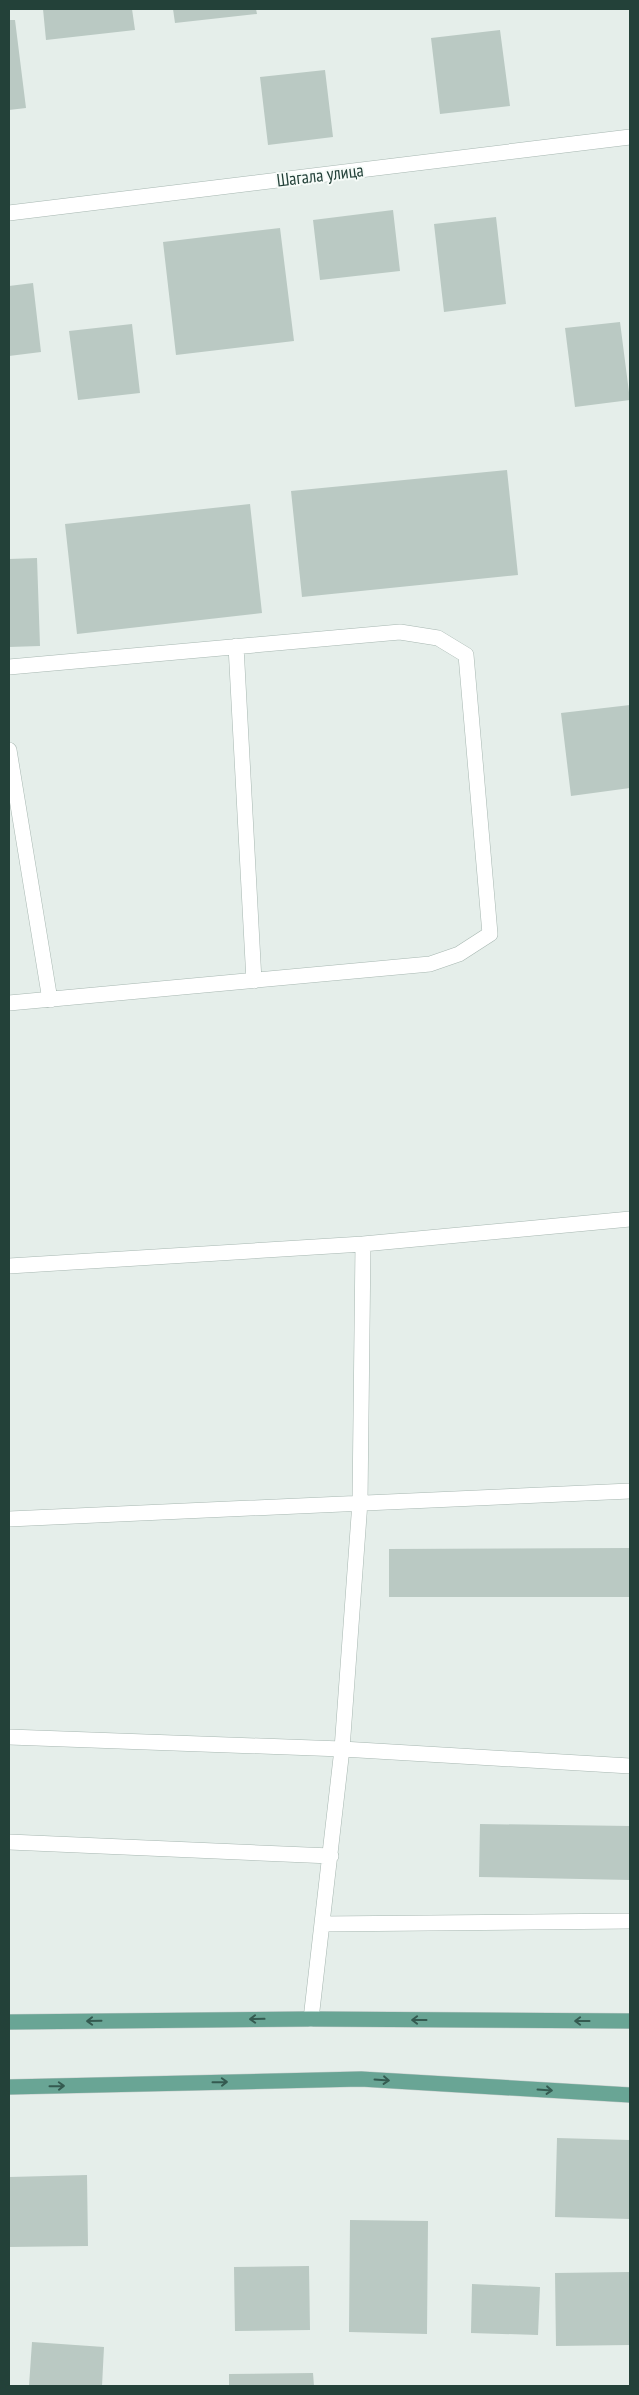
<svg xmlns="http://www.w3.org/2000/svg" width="639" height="2395" viewBox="0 0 639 2395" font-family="'PT Sans Narrow',sans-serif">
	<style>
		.building { fill: #bac9c3 }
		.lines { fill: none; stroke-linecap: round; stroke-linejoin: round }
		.lane-casing { stroke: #a7b7b1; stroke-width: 16 }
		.street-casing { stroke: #a7b7b1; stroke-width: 16 }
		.primary-casing { stroke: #c1cac8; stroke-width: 16 }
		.lane { stroke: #fff; stroke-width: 15 }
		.street { stroke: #fff; stroke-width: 15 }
		.primary { stroke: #69a595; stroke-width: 15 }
		.oneway { stroke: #345a50 }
		.labels { text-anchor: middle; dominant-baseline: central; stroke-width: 4; stroke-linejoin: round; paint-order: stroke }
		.street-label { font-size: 18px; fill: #234139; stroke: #f6fbf8 }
	</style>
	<rect width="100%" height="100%" fill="#e5eeea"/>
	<!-- building -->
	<path class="building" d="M 43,9 L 132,9 L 135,30 L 46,40 Z
		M 173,9 L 256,9 L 257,14 L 175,23 Z
		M 9,20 L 15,20 L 26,108 L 9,110 Z
		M 500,30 L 510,106 L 440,114 L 431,38 Z
		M 325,70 L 333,137 L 268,145 L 260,77 Z
		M 393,210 L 400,271 L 320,280 L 313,220 Z
		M 496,217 L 506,304 L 444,312 L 434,224 Z
		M 280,228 L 294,341 L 176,355 L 163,242 Z
		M 33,283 L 41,352 L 9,356 L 9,286 Z
		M 620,322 L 630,400 L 575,407 L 565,328 Z
		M 132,324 L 140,393 L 78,400 L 69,331 Z
		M 507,470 L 518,575 L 302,597 L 291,491 Z
		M 250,504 L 262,613 L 77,634 L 65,524 Z
		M 37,558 L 40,646 L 9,647 L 9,559 Z
		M 630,705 L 630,788 L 571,796 L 561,713 Z
		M 630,1548 L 630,1597 L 389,1597 L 389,1549 Z
		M 480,1824 L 630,1826 L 630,1880 L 479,1877 Z
		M 557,2138 L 630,2140 L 630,2219 L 555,2217 Z
		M 87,2175 L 88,2246 L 9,2247 L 9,2177 Z
		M 350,2220 L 428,2221 L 427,2334 L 349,2332 Z
		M 309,2266 L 310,2330 L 235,2331 L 234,2267 Z
		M 630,2272 L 630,2345 L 556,2346 L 555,2273 Z
		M 472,2284 L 540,2287 L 538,2335 L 471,2333 Z
		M 32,2342 L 104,2347 L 102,2386 L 29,2386 Z
		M 313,2373 L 314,2386 L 229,2386 L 229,2374 Z"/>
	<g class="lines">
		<!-- lane casing -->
		<g class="lane-casing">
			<path id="lane" d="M 236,646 L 254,981
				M 9,667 L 400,632 L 438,638 L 466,655 L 490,934 L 459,954 L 430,964 L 9,1003
				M 9,750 L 50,1000
				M 363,1244 L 630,1219
				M 9,1266 L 363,1244 L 360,1502 L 342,1749 L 311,2019
				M 9,1519 L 630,1491
				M 9,1737 L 342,1749 L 630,1766
				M 9,1842 L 331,1856
				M 322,1924 L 630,1921"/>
		</g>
		<!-- street casing -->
		<g class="street-casing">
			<path id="street" d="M 9,213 L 630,137"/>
		</g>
		<!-- primary casing -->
		<g class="primary-casing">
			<path id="primary" d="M 9,2022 L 311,2019 L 630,2021
				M 9,2087 L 361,2079 L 630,2095"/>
		</g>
		<!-- lane -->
		<use href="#lane" class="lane"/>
		<!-- street -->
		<use href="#street" class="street"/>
		<!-- primary -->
		<use href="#primary" class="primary"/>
	</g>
	<!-- one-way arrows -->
	<defs><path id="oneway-shaft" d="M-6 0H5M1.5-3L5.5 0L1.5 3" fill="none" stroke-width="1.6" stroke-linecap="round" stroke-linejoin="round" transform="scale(1.25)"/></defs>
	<g class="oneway">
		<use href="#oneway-shaft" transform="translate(257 2019) rotate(179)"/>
		<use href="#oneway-shaft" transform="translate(419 2020) rotate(-180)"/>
		<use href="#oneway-shaft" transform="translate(94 2021) rotate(179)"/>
		<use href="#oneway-shaft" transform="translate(582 2021) rotate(-180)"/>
		<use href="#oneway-shaft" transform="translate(382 2080) rotate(4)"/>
		<use href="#oneway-shaft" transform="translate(220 2082) rotate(-1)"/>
		<use href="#oneway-shaft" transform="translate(57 2086) rotate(-1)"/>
		<use href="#oneway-shaft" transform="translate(545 2090) rotate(4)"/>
	</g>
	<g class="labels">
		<!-- street labels -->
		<g class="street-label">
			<text transform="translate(320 175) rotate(-7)">Шагала улица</text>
		</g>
	</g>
	<!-- border -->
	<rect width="639" height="2395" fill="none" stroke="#234139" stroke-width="20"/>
</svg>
